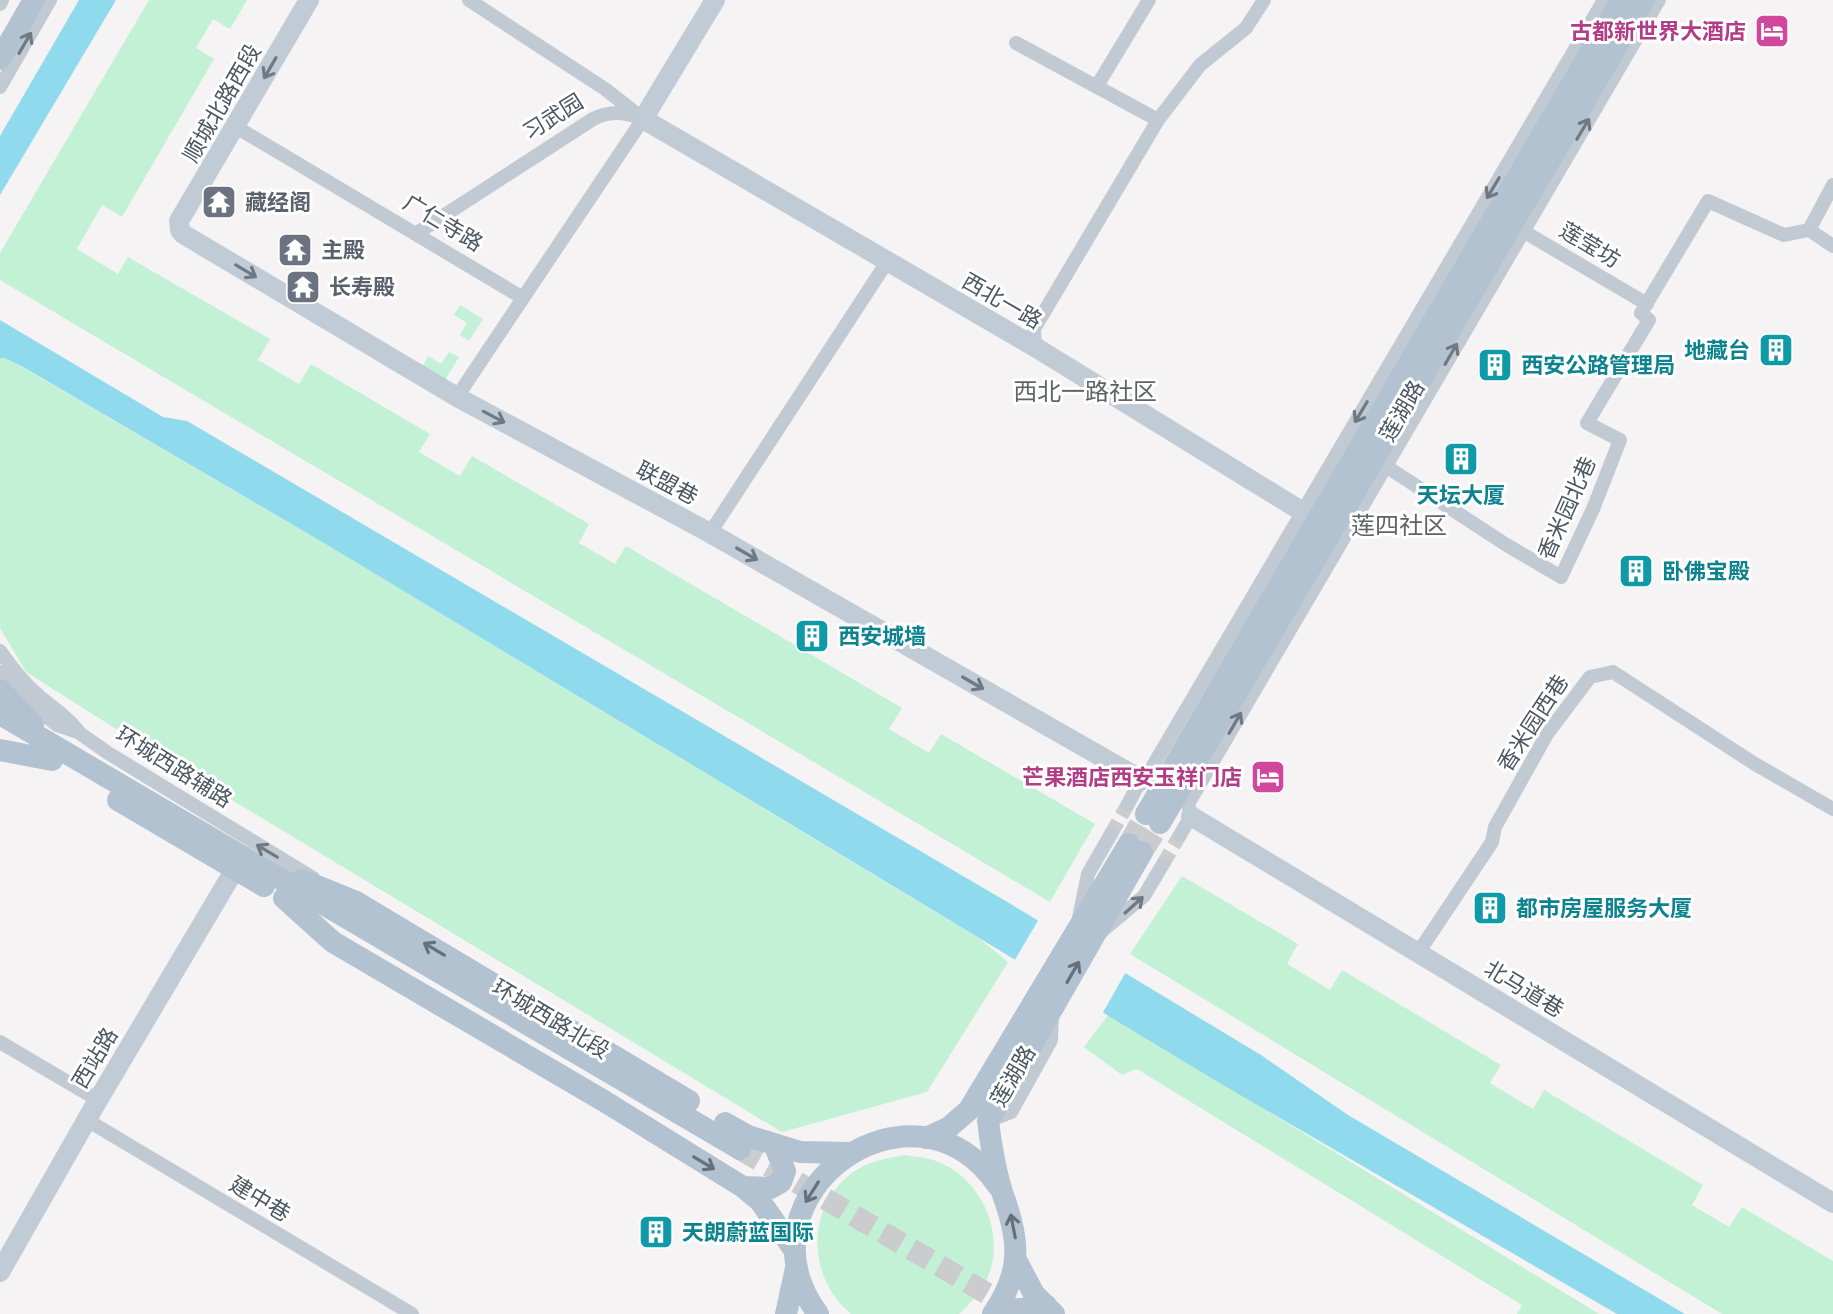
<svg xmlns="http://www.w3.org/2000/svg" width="1833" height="1314" viewBox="0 0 1833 1314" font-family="Signika,'Noto Sans SC',sans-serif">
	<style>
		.green { fill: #c3f1d5 }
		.water { fill: #90daee }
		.pier { fill: #f5f3f3 }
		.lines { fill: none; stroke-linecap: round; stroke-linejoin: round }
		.street-tunnel { stroke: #caccce; stroke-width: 14; stroke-dasharray: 14 7; stroke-linecap: butt }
		.primary-tunnel { stroke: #caccce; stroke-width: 22; stroke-dasharray: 22 11; stroke-linecap: butt }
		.street { stroke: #c1cad2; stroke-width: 14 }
		.secondary { stroke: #c1cbd6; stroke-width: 20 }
		.primary { stroke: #b3c2d1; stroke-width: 22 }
		.oneway { stroke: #6e7983 }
		.oneway2 { stroke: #6e7984 }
		.oneway3 { stroke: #64717d }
		.labels { text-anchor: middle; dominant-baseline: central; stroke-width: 6; stroke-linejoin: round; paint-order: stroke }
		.hotel-label { font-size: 22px; font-weight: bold; fill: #b23c85; stroke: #fff; text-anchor: end }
		.street-label { font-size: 22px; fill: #4a5661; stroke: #fff }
		.worship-label { font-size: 22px; font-weight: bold; fill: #5b616d; stroke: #fff; text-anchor: start }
		.culture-label { font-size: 22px; font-weight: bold; fill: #0d838f; stroke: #fff; text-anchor: start }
		.neighbourhood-label { font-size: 24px; fill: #5f6368; stroke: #fff }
	</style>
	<rect width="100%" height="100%" fill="#f5f3f3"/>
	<!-- green -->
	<path class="green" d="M 149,0 L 247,0 L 230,29 L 213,19 L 196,48 L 214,59 L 122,217 L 102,205 L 77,249 L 118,274 L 128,257 L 270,339 L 258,360 L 299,384 L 311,364 L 430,434 L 419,452 L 460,476 L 472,456 L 589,524 L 579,543 L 615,564 L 626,546 L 902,708 L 889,729 L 929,753 L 941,734 L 1095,824 L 1050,902 L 0,280 L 0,253 Z
		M 460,305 L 483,319 L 469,341 L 460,335 L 467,323 L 454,315 Z
		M 449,352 L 459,357 L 445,380 L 423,366 L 428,356 L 441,364 Z
		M 5,357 L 329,546 L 980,939 L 1008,962 L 927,1092 L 782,1132 L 151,751 L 26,672 L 0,628 L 0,358 Z
		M 1182,876 L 1298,944 L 1287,964 L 1330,990 L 1342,970 L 1501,1065 L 1490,1083 L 1533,1109 L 1544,1090 L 1703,1185 L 1692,1205 L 1729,1227 L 1742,1207 L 1833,1261 L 1833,1314 L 1722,1314 L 1130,954 Z
		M 1109,1014 L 1599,1314 L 1517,1314 L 1522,1305 L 1137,1069 L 1122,1075 L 1084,1047 Z
		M 905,1155 C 915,1157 927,1157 936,1161 C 980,1177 1005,1230 989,1274 C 983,1290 971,1303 959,1314 L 851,1314 C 809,1279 805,1214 847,1177 C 864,1162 884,1159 905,1155 Z"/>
	<!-- water -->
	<path class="water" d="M 79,0 L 116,0 L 0,195 L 0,136 Z
		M 0,320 L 163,417 L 187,421 L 1009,903 L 1261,1055 L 1348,1115 L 1685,1314 L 1617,1314 L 1218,1082 L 329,546 L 23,367 L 5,358 L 0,358 Z"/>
	<!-- pier -->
	<path class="pier" d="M 1040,917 L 1127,970 L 1101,1016 L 1013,963 Z"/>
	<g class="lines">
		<!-- street-tunnel -->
		<path class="street-tunnel" d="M 1111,834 L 1128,804
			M 1163,864 L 1180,835"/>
		<!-- primary-tunnel -->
		<path class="primary-tunnel" d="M 1129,844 L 1146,814
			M 1142,852 L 1160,823
			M 740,1149 L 1017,1311"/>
		<!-- street -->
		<path class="street" d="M 469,0 L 605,89 L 637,114
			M 0,4 L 2,0
			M 1016,43 L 1158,120
			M 1097,86 L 1149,0
			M 0,87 L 50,0
			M 236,127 L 523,298 L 457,397
			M 1516,227 L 1647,304
			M 1809,230 L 1833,185
			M 417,233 L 593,119 C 611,110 625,112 643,119
			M 523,298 L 643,119
			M 1035,347 L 1034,329 L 1158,120 L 1200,65 L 1246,28 L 1264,0
			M 1378,461 L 1505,544 L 1561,577 L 1593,509 L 1620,440 L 1587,423 L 1649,320 L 1641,313 L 1708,201 L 1784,235 L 1809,230 L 1833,246
			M 710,533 L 887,262
			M 0,651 C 12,667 23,683 39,696 C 53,708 67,716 78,731
			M 0,672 L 22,698 L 57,725 L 78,732 L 108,753 L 313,878
			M 1137,787 L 1144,781 L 1604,0
			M 1128,804 L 1137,787 L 1136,780
			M 1180,835 L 1191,816 L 1188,804 L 1659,0
			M 1079,918 L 1088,874 L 1111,834
			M 1101,932 L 1144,896 L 1163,864
			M 1418,953 L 1492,842 L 1495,827 L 1547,734 L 1590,677 L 1613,672 L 1755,764 L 1833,809
			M 0,1042 L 98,1100
			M 87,1120 L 412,1314
			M 988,1121 L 1011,1112 L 1051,1040 L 1052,1015"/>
		<!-- secondary -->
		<path class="secondary" d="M 309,0 L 179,221 L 180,230 L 183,234 L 457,397 L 710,533 L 1135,776
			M 715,0 L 643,119 L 1035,347 L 1329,528
			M 1191,816 L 1833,1203
			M 0,1272 L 98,1100 L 235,869"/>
		<!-- primary -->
		<path class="primary" d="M 0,59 L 34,0
			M 0,690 L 33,725
			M 0,714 L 740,1149
			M 0,750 L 52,760
			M 118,800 L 264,886
			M 1146,814 L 1621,0
			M 1160,823 L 1644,0
			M 302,880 L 356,902 L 689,1101
			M 284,898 L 333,942 L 604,1101 L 743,1187 L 760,1201 L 795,1251
			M 725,1123 L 748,1136 L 800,1152 L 850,1153
			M 926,1138 L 948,1128 L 969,1110 L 1129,844
			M 743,1187 L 770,1188 L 781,1182 L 785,1171 L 774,1144
			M 1016,1260 L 1034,1294 L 1054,1314
			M 786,1314 L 796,1268
			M 818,1314 C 730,1194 915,1062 998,1186
			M 993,1314 C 1022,1272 1020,1241 1003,1195 C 995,1171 991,1145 988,1121 L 1142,852
			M 1015,1314 L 1020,1309 L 1046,1305"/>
	</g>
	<!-- one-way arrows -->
	<defs><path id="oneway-shaft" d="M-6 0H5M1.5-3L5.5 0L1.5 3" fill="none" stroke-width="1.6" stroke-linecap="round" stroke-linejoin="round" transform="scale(2)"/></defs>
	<g class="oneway">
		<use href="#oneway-shaft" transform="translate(25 43) rotate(-60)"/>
		<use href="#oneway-shaft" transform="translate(1583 129) rotate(-59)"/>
		<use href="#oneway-shaft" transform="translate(1493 188) rotate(121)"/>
		<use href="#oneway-shaft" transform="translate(1451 354) rotate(-60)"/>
		<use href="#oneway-shaft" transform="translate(1361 412) rotate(121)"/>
		<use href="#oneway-shaft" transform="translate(1235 723) rotate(-60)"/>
		<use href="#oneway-shaft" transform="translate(267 851) rotate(-149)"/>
		<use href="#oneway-shaft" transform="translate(1134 905) rotate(-42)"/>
	</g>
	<g class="oneway2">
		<use href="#oneway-shaft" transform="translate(270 68) rotate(120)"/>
		<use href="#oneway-shaft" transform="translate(246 271) rotate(31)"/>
		<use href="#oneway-shaft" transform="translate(494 417) rotate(28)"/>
		<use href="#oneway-shaft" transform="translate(747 554) rotate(30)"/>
		<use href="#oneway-shaft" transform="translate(973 683) rotate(30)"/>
	</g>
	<g class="oneway3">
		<use href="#oneway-shaft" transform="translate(434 949) rotate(-149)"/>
		<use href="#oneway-shaft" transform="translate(1073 972) rotate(-60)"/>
		<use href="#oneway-shaft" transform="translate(704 1163) rotate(31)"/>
		<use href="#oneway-shaft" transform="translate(812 1192) rotate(122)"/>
		<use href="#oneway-shaft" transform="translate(1013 1226) rotate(-101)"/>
	</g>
	<!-- icons -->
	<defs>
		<g id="hotel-square" transform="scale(1.8)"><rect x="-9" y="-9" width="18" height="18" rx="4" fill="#d1479c" stroke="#fff"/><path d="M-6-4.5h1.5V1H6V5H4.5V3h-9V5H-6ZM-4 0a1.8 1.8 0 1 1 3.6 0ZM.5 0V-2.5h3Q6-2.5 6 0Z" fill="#fff"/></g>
		<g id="temple-square" transform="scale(1.8)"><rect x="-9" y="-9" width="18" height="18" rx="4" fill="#6b7280" stroke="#fff"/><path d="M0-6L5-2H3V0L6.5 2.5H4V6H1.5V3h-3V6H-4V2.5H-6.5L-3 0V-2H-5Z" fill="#fff"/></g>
		<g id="building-square" transform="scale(1.8)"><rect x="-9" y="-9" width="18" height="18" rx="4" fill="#0f9aa8" stroke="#fff"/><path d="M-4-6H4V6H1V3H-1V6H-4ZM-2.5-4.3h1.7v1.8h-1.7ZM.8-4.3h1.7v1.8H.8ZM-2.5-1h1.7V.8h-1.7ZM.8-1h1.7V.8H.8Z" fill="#fff"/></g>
	</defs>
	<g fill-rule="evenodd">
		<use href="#hotel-square" x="1772" y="31"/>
		<use href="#temple-square" x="219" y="202"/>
		<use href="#temple-square" x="295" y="250"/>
		<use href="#temple-square" x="303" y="287"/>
		<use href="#building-square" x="1776" y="350"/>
		<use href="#building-square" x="1495" y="365"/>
		<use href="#building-square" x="1461" y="459"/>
		<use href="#building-square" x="1636" y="571"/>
		<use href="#building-square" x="812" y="636"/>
		<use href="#hotel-square" x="1268" y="777"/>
		<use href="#building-square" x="1490" y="908"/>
		<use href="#building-square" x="656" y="1232"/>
	</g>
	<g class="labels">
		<!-- hotel labels -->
		<g class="hotel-label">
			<text x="1746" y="31">古都新世界大酒店</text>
			<text x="1242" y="777">芒果酒店西安玉祥门店</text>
		</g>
		<!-- street labels -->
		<g class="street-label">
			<text transform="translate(222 103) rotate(-60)">顺城北路西段</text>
			<text transform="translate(553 117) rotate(-32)">习武园</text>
			<text transform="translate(443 223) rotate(31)">广仁寺路</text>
			<text transform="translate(1590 245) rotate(31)">莲莹坊</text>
			<text transform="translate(1002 301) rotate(30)">西北一路</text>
			<text transform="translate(1402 411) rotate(-60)">莲湖路</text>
			<text transform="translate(667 483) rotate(28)">联盟巷</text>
			<text transform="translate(1567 508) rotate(-66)">香米园北巷</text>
			<text transform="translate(1533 723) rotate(-57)">香米园西巷</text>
			<text transform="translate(174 767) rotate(32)">环城西路辅路</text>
			<text transform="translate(1524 989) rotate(31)">北马道巷</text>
			<text transform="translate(551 1019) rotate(31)">环城西路北段</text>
			<text transform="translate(95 1058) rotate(-59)">西站路</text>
			<text transform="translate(1013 1076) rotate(-60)">莲湖路</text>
			<text transform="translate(260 1199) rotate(31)">建中巷</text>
		</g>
		<!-- worship labels -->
		<g class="worship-label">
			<text x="245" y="202">藏经阁</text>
			<text x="321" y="250">主殿</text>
			<text x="329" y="287">长寿殿</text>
		</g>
		<!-- culture labels -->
		<g class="culture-label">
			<text x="1750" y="350" text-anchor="end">地藏台</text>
			<text x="1521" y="365">西安公路管理局</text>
			<text x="1461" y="495" text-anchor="middle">天坛大厦</text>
			<text x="1662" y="571">卧佛宝殿</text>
			<text x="838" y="636">西安城墙</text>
			<text x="1516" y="908">都市房屋服务大厦</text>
			<text x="682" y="1232">天朗蔚蓝国际</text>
		</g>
		<!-- neighbourhood labels -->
		<g class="neighbourhood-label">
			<text x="1085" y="392">西北一路社区</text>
			<text x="1399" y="526">莲四社区</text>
		</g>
	</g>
</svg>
